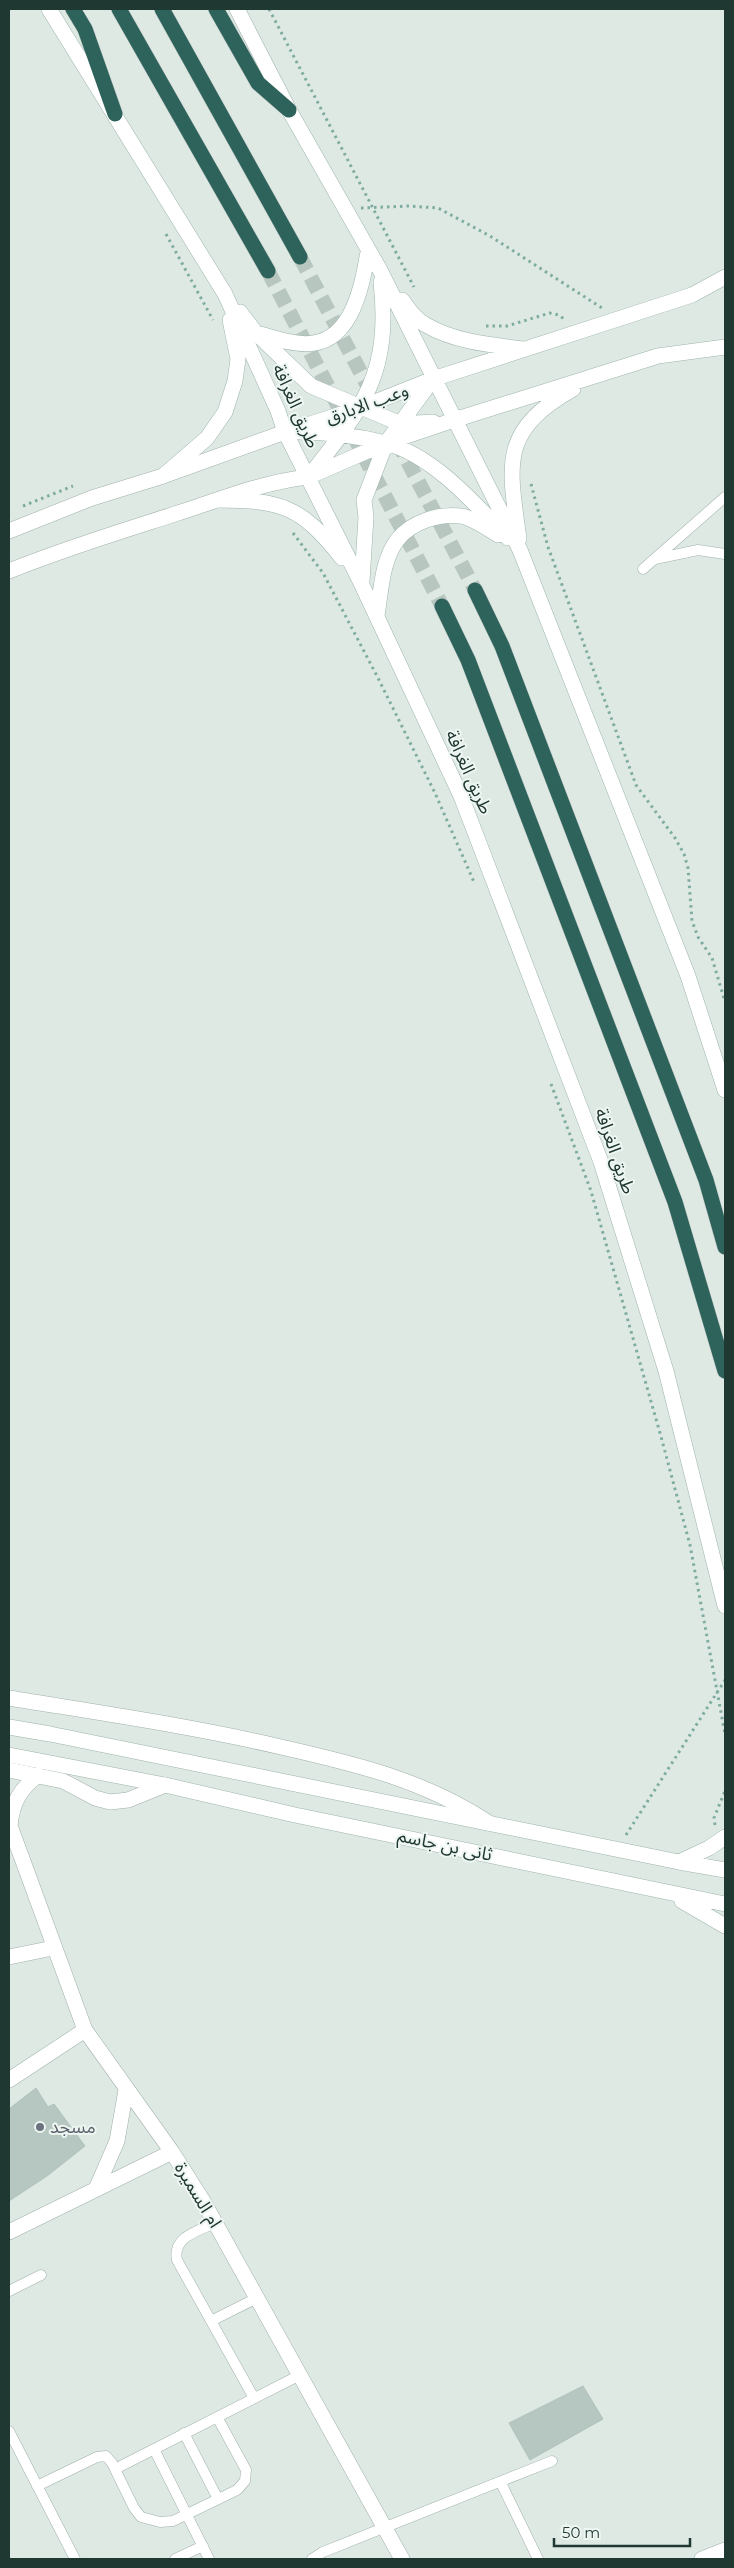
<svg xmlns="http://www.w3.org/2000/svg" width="734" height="2568" viewBox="0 0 734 2568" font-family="Montserrat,'Noto Sans Arabic',sans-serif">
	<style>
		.building { fill: #b6c6c0; stroke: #b0c2bc }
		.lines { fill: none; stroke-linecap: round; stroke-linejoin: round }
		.highway-tunnel { stroke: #b8c6c0; stroke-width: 15; stroke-dasharray: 15 8; stroke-linecap: butt }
		.lane-casing { stroke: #a1b0ab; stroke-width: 11 }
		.street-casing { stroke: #a1b0ab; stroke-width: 16 }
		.secondary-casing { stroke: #9db4ad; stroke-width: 16 }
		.highway-casing { stroke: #bcc3c2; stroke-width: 16 }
		.path { stroke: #7faca0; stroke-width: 3; stroke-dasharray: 2.5 4; stroke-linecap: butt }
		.lane { stroke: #fff; stroke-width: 10 }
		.street { stroke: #fff; stroke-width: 15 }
		.secondary { stroke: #fff; stroke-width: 15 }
		.highway { stroke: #2d635a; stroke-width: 15 }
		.worship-dot { fill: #6b7280; stroke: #eef6f2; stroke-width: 2 }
		.labels { text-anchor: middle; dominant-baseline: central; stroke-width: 4; stroke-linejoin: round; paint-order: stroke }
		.street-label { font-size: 18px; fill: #203832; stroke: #eef6f2 }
		.worship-label { font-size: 18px; fill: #5b616d; stroke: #eef6f2; text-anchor: start }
	</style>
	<rect width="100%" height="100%" fill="#dee9e4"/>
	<!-- building -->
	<path class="building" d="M 36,2088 L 48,2107 L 54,2104 L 85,2146 L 47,2176 L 9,2201 L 9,2109 Z
		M 583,2386 L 603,2419 L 530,2460 L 509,2423 Z"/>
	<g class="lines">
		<!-- highway-tunnel -->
		<path class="highway-tunnel" d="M 300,257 L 373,396
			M 268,271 L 442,606
			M 397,441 L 475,590"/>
		<!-- lane casing -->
		<g class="lane-casing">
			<path id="lane" d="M 655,559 L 698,550 L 725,554
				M 643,569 L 725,497
				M 215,2223 C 198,2231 172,2237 177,2260 L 254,2398
				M 9,2291 L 41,2275
				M 211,2321 L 257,2298
				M 9,2431 L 75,2559
				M 184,2433 L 218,2499
				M 154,2449 L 209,2559
				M 115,2469 L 300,2375
				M 501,2483 L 538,2559
				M 37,2486 L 97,2457 L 106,2456 L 112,2463 L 134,2508 L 141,2517 L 160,2522 L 173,2521 L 237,2490 L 245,2481 L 246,2470 L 217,2417
				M 175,2559 L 203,2546
				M 312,2559 L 323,2552 L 552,2461"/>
		</g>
		<!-- street casing -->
		<g class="street-casing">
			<path id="street" d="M 9,531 L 92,498 L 163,476 L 285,432
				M 9,571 C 63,549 119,532 175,514 C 219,500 263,482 308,477
				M 9,1698 C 100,1713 191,1726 281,1747 C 356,1764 424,1780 489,1823
				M 9,1770 L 63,1781 L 95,1798 L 110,1802 L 128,1800 L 165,1785
				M 9,1823 L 85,2030 L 172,2152 L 203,2201 L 402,2559
				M 10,1826 C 12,1803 20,1789 38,1775
				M 9,1957 L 53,1948
				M 9,2080 L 85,2030
				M 96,2189 L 117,2141 L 126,2090
				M 9,2232 L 172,2152
				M 702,2559 L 725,2550"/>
		</g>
		<!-- secondary casing -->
		<g class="secondary-casing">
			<path id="secondary" d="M 49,9 L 225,294 L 278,411 L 285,432 L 361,583 L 461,796 L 601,1162 L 666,1371 L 725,1606
				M 237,9 L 289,110 L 380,270 L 520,550 L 688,976 L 725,1090
				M 402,300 C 408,309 416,320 426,325 C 455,342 492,345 524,349
				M 240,312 L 256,333 L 311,386 L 401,424 L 433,422
				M 260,334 C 272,337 284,342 297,343 C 350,351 361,291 368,252
				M 285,432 L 360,408 L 433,379 L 692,295 L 725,277
				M 299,432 C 327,432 358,436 386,443 C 434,456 475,504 508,538
				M 310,475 C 364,407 391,372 381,282
				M 163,476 L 207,438 L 225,412 L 235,381 L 238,359 L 230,320
				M 308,477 L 386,443 L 454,420 L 658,356 L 725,347
				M 217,500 C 281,500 301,506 342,558
				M 519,539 C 509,464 499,431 573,389
				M 362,581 L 366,517 L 364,500 L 386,443 L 433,379
				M 377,616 C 381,591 382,559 398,539 C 412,522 439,513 461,516 C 473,518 487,528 498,535
				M 9,1727 L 50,1734 L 679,1862 L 725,1870
				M 9,1755 L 165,1785 L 295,1815 L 725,1904
				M 679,1862 L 709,1848 L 725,1837
				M 682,1901 L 725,1926"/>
		</g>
		<!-- highway casing -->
		<g class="highway-casing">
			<path id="highway" d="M 73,9 L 85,29 L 115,114
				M 119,9 L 268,271
				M 162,9 L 300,257
				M 216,9 L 258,83 L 289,110
				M 475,590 L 502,646 L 706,1180 L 725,1247
				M 442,606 L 468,660 L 675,1202 L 725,1371"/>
		</g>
		<!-- path -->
		<path class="path" d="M 269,9 L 414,287
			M 361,208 L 409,206 L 438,208 L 490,236 L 602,308
			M 166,234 L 213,320
			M 486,326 L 507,326 L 550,313 L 559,315 L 565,320
			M 531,484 L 548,547 L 636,785 L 675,838 L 684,854 L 688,868 L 692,921 L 698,937 L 712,958 L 725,1002
			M 23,506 L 73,486
			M 293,533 L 323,573 L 378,678 L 435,793 L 474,882
			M 551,1084 L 591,1191 L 660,1433 L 690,1545 L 725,1734
			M 715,1825 L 714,1818 L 725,1791
			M 626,1835 L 725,1680"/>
		<!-- lane -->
		<use href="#lane" class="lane"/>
		<!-- street -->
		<use href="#street" class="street"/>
		<!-- secondary -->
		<use href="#secondary" class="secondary"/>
		<!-- highway -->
		<use href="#highway" class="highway"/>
	</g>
	<!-- markers -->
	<circle class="worship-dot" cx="40" cy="2127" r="5"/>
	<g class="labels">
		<!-- street labels -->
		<g class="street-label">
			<text transform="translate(367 404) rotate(-20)">وعب الابارق</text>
			<text transform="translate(296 406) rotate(66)">طريق الغرافة</text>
			<text transform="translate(469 772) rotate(66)">طريق الغرافة</text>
			<text transform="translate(615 1151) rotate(71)">طريق الغرافة</text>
			<text transform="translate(445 1845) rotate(12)">ثانى بن جاسم</text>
			<text transform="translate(198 2195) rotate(59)">ام السميرة</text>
		</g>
		<!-- worship labels -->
		<g class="worship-label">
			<text x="50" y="2127">مسجد</text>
		</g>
	</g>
	<!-- border -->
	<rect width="734" height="2568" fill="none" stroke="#203832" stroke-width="20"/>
	<!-- scale -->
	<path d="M554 2538v8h136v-8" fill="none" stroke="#203832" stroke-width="2.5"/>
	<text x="562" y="2538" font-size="15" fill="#203832" stroke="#eef6f2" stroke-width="4" paint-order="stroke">50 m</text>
</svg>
